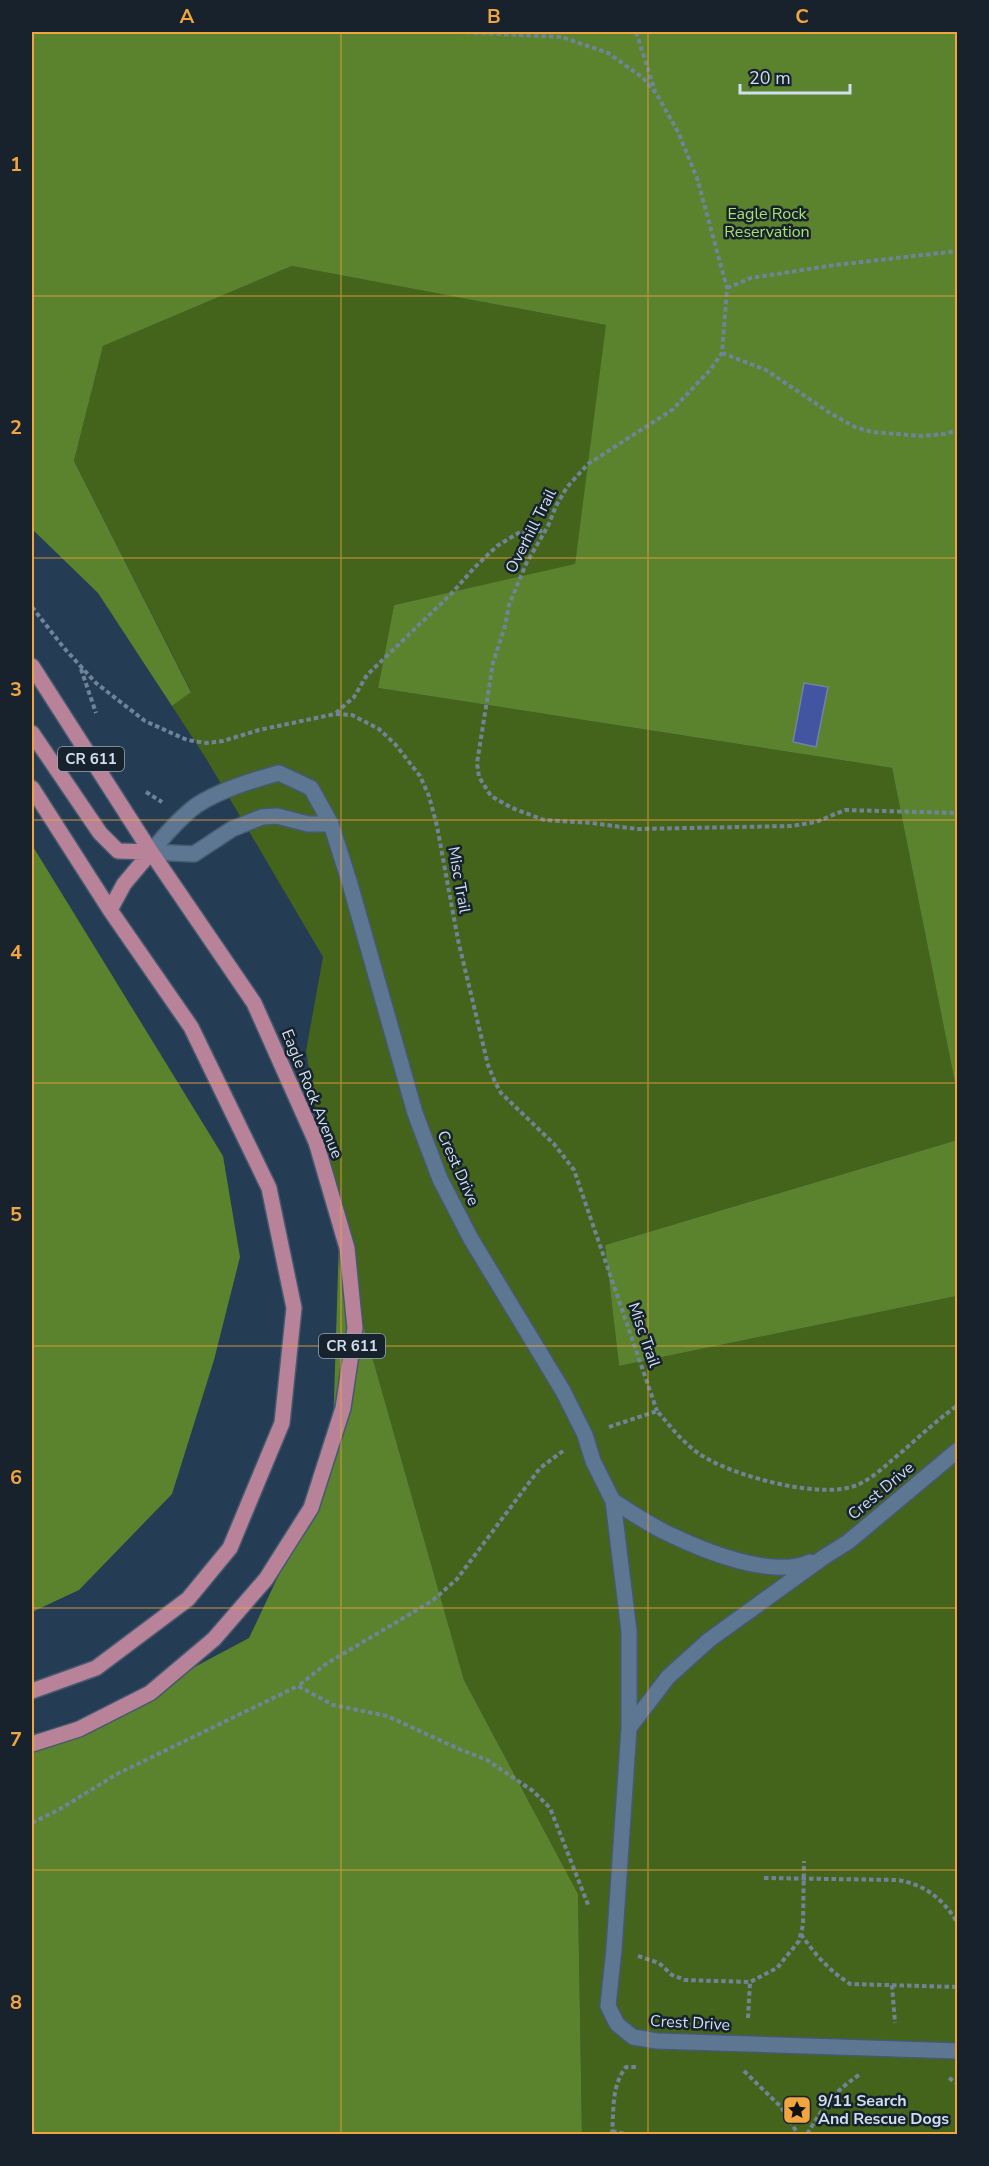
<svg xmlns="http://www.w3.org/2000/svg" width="989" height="2166" viewBox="0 0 989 2166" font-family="'Nunito Sans',sans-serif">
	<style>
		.green { fill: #44641b }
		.forest { fill: #5b822d }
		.building { fill: #4255a0; stroke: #7581a2; stroke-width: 1.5 }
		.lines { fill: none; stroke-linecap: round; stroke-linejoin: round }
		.street-casing { stroke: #455a6f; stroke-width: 18 }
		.primary-casing { stroke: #455a6f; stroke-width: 18 }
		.path { stroke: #708498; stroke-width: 4; stroke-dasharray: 4.5 3; stroke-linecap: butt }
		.street { stroke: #5d7793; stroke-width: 15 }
		.primary { stroke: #b88298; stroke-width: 15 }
		.grid { fill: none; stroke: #f1a540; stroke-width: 1.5; stroke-opacity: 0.55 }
		.labels { text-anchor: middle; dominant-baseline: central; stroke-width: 5; stroke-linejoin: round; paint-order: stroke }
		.shield { fill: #17222d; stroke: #98a6b4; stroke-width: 1.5 }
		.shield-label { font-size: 15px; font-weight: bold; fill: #d0deee }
		.park-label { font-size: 16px; fill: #aae070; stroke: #17222d }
		.street-label { font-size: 16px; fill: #d0deee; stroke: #17222d }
		.poi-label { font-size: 16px; font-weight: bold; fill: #d0deee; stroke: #17222d; text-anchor: start }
		.neatline { fill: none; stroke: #f1a540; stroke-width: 2 }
		.grid-label { font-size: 20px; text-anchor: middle; font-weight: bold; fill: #f1a540 }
	</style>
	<rect width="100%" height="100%" fill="#243c54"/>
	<!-- green -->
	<path class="green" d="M 292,266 L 607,325 L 575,565 L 394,605 L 378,688 L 892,768 L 957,1093 L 957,1140 L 605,1245 L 619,1366 L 957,1296 L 957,2134 L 582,2134 L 578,1894 L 464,1680 L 339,1240 L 306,1051 L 323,957 L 207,760 L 172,706 L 191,691 L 74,461 L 103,346 Z"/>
	<!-- forest -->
	<path class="forest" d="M 32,32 L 957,32 L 957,1093 L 892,768 L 378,688 L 394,605 L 575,564 L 606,325 L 292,266 L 103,346 L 74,461 L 191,692 L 172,706 L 98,593 L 32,529 Z
		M 32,845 L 223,1156 L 240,1257 L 214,1360 L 172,1494 L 79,1590 L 32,1612 Z
		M 957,1140 L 957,1296 L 619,1366 L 605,1245 Z
		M 339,1240 L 464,1680 L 578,1894 L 582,2134 L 32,2134 L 32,1734 L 93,1721 L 249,1638 L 332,1462 Z"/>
	<!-- building -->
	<path class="building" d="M 804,683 L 828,687 L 816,747 L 793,742 Z"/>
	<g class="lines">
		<!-- street casing -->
		<g class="street-casing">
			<path id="street" d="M 151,852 C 164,836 177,821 193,808 C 214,792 253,780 279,773 L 311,788 L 331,824 L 350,884 L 415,1113 L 440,1179 L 471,1239 L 563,1391 L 585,1435 L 593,1461 L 613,1501 L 629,1631 L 629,1728 L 614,1949 L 608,2006 L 617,2024 L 633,2037 L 657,2041 L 958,2051
				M 151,852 L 194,854 L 232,829 L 262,817 L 277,816 L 308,824 L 331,824
				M 613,1501 C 631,1512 649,1525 669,1534 C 704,1551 772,1579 810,1562
				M 629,1728 L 668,1677 L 709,1640 L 824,1557 L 848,1542 L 958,1450"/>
		</g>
		<!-- primary casing -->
		<g class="primary-casing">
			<path id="primary" d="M 32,666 L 151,852 L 254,1003 L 316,1142 L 347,1248 L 355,1328 L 343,1408 L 311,1508 L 266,1579 L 214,1639 L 150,1693 L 79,1729 L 32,1744
				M 32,733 L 100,833 L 118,851 L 151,852
				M 32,788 L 110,910 L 191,1027 L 269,1188 L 294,1308 L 282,1423 L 230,1548 L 188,1599 L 96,1668 L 32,1691
				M 110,910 L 124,884 L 151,852"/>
		</g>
		<!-- path -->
		<path class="path" d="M 459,32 L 562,37 L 608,53 L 642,77 L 656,93 L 678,132 L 697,178 L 727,288 L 722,353 L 710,370 L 672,410 L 588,464 L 567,487 L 556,506 L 548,526 L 526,564 L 509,605 L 505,626 L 493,663 L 477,763 L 479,777 L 491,796 L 512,808 L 544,820 L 592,823 L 637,829 L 791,826 L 816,822 L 845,810 L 958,813
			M 636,32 L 655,91
			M 727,288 L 751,278 L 835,265 L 958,251
			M 722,353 L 766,370 L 830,413 L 855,427 L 872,432 L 921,436 L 945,434 L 958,430
			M 32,607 L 64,648 L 96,683 L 145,721 L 187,740 L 207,743 L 223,741 L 259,730 L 335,714 L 352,715 L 379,729 L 395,744 L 420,776 L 429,796 L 437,826 L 458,940 L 488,1065 L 495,1082 L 501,1093 L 554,1144 L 574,1170 L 657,1411
			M 81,669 L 96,713
			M 336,713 L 354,697 L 367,675 L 452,593 L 474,568 L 497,546 L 520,532 L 543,531
			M 146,792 L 162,802
			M 609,1427 L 657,1411 C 672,1428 686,1447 706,1458 C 738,1477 823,1500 857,1485 C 869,1480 881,1470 891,1461 C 913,1443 934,1422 958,1405
			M 563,1451 L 540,1468 L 457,1579 L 432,1601 L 326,1664 L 298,1686 L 333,1705 L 387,1716 L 459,1749 L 487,1760 L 533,1791 L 550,1808 L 589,1907
			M 32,1823 L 60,1809 L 117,1774 L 298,1686
			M 764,1878 L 897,1880 C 924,1884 944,1899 958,1924
			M 801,1934 C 815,1955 830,1971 850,1984 L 958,1987
			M 638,1956 L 659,1963 L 672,1975 L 685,1980 L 750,1982 L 777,1968 L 799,1941 L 803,1925 L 804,1861
			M 892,1985 L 895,2023
			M 748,2018 L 750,1982
			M 744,2071 L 781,2107 L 798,2134
			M 949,2078 L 958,2084
			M 612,2131 L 625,2134
			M 612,2134 C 614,2111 611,2086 626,2067 L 639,2067
			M 807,2134 C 824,2107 831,2094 859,2075"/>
		<!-- street -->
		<use href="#street" class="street"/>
		<!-- primary -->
		<use href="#primary" class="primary"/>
	</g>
	<!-- grid -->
	<path class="grid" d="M 341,32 L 341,2134M 648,32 L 648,2134M 32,296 L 958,296M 32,558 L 958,558M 32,820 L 958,820M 32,1083 L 958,1083M 32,1346 L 958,1346M 32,1608 L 958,1608M 32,1870 L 958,1870"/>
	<!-- icons -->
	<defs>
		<g id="sight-square" transform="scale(1.5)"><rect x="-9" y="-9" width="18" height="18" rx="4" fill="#f1a540" stroke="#17222d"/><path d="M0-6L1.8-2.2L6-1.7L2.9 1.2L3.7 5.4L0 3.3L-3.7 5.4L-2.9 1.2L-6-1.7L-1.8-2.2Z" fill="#111"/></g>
	</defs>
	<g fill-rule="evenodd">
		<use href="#sight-square" x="797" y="2110"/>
	</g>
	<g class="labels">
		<!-- shield labels -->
		<g class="shield">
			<rect x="58" y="747" width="66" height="24" rx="4.5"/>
			<rect x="319" y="1334" width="66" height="24" rx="4.5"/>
		</g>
		<g class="shield-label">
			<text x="91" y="759">CR 611</text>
			<text x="352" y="1346">CR 611</text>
		</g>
		<!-- park labels -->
		<g class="park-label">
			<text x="767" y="214">Eagle Rock<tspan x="767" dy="18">Reservation</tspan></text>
		</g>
		<!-- street labels -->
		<g class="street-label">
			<text transform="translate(531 531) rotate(-63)">Overhill Trail</text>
			<text transform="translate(459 880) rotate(80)">Misc Trail</text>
			<text transform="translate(312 1094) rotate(68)">Eagle Rock Avenue</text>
			<text transform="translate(458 1168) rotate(66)">Crest Drive</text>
			<text transform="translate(644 1335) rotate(71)">Misc Trail</text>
			<text transform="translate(881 1491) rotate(-40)">Crest Drive</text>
			<text transform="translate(690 2023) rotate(3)">Crest Drive</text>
		</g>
		<!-- poi labels -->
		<g class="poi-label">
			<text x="818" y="2101">9/11 Search<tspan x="818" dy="18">And Rescue Dogs</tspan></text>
		</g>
	</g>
	<!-- border -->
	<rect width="989" height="2166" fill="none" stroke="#17222d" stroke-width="66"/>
	<!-- scale -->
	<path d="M740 84v9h110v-9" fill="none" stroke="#d0deee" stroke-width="3"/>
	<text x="749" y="84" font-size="18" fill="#d0deee" stroke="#17222d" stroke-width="4.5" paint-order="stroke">20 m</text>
	<rect x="33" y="33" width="923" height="2100" class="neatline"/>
	<g class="grid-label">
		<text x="187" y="23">A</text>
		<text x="494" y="23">B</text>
		<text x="802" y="23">C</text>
		<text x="16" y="171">1</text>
		<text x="16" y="434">2</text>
		<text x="16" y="696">3</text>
		<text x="16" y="959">4</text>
		<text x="16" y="1221">5</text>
		<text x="16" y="1484">6</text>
		<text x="16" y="1746">7</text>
		<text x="16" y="2009">8</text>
	</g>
</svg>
